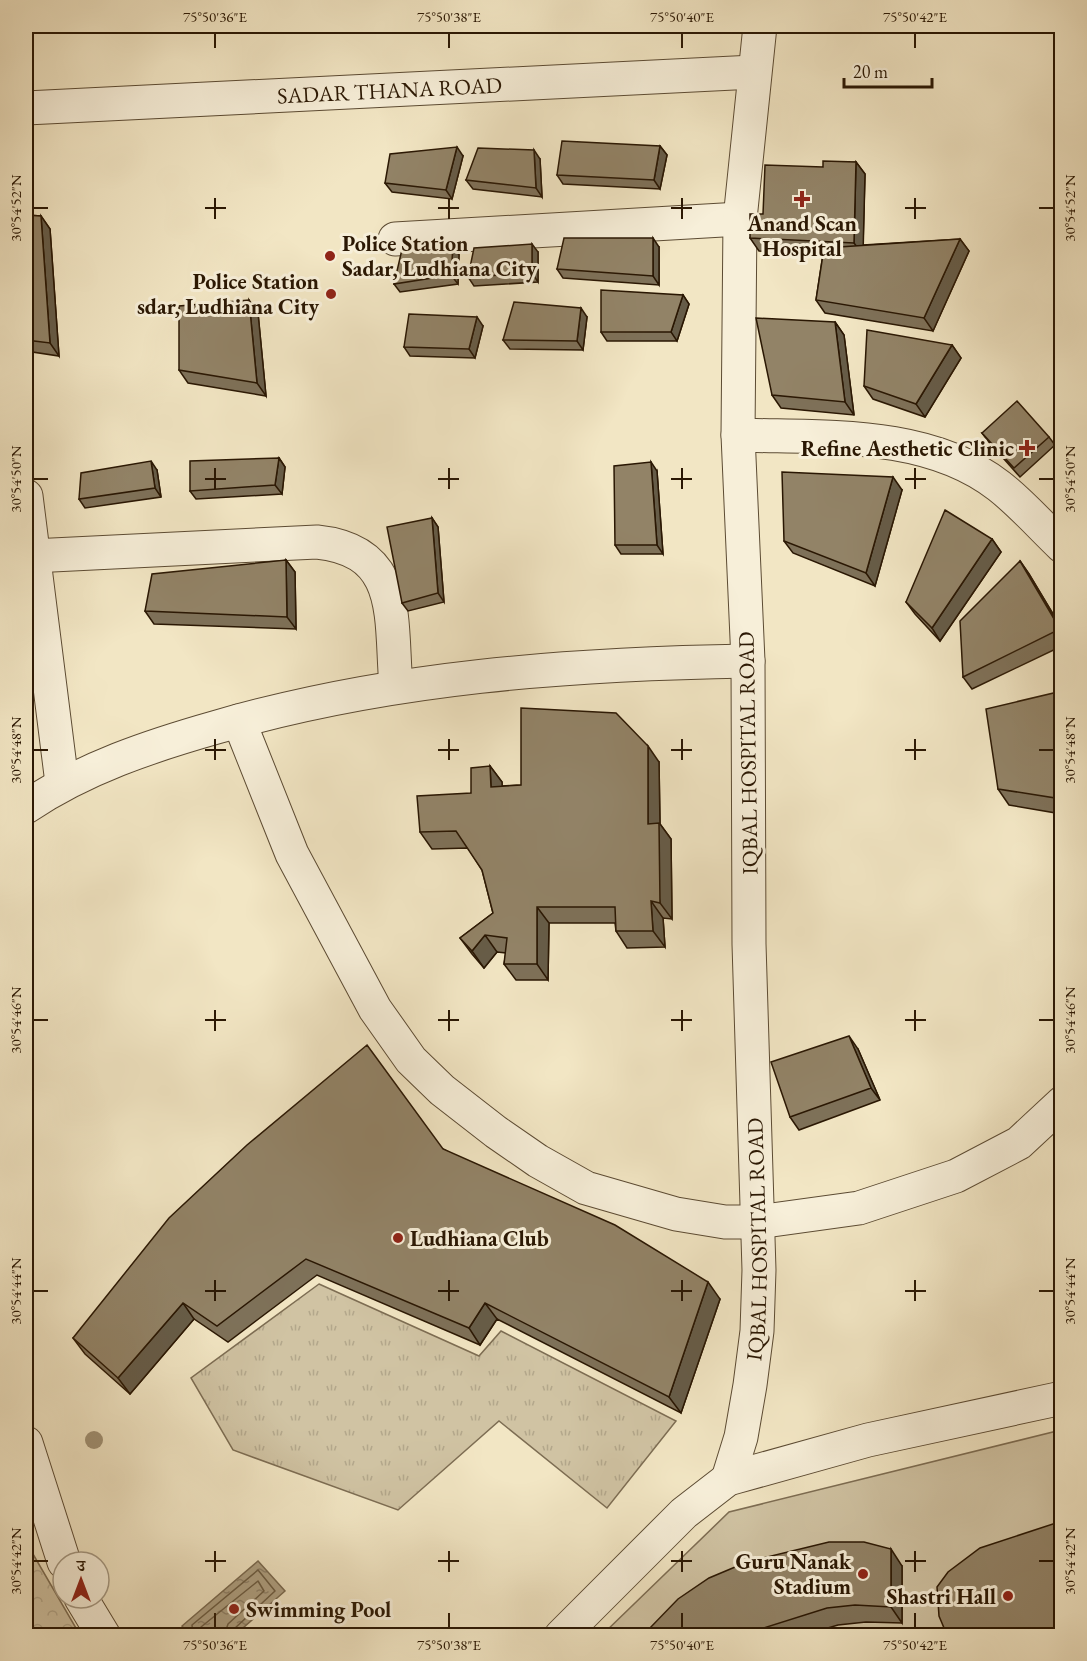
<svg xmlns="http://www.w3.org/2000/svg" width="1087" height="1661" viewBox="0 0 1087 1661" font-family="'EB Garamond','Noto Serif Devanagari',serif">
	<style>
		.grass { fill: url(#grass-tufts); stroke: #7d6d53; stroke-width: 1.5 }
		.park { fill: url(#park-crowns); stroke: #7d6d53; stroke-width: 1.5 }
		.pitch { fill: #d0c3a3; stroke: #7d6d53; stroke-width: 1.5 }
		.water { fill: url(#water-ripples); stroke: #79694f; stroke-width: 1.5 }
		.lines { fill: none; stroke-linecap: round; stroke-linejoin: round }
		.shore { stroke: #6c5c42; stroke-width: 1.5 }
		.minor-casing { stroke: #5c4b33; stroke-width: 35 }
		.minor { stroke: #f7efd9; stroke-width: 33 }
		.tree { fill: #a09174 }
		.wall { fill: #7e7159; stroke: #2a1703; stroke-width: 1.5 }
		.shaded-wall { fill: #665c48; stroke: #2a1703; stroke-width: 1.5 }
		.building { fill: #928367; stroke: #2a1703; stroke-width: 1.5 }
		.ticks { fill: none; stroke: #2a1703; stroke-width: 2 }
		.poi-dot { fill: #8f2418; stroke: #f7efd9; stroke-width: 2 }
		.labels { text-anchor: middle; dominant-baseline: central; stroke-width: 6; stroke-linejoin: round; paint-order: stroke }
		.street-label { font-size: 22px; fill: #2a1703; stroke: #f7efd9 }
		.poi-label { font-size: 22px; font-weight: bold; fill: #2a1703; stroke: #f7efd9; text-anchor: end }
		.neatline { fill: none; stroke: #2a1703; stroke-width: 2 }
		.ticks-label { font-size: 15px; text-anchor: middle; fill: #2a1703 }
	</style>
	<defs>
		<pattern id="grass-tufts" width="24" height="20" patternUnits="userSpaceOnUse" patternTransform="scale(1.5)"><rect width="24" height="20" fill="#d0c3a3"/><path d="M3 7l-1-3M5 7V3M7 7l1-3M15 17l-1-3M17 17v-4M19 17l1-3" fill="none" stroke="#b3a78b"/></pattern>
		<pattern id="park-crowns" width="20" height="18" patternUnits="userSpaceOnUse" patternTransform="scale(1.5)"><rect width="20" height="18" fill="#d0c3a3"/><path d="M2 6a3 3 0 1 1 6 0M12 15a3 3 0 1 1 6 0" fill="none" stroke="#b3a78b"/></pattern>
		<pattern id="water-ripples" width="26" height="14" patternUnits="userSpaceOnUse" patternTransform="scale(1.5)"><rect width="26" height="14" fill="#aea082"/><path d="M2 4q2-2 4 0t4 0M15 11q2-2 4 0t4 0" fill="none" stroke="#8e8168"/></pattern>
	</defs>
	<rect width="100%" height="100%" fill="#f2e6c4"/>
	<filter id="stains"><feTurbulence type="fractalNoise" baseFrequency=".00333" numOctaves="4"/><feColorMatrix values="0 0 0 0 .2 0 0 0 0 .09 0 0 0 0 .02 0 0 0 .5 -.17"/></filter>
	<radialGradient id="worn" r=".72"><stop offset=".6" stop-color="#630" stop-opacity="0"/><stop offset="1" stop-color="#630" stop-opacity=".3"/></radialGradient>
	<!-- grass -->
	<path class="grass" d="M 319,1284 L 479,1356 L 501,1331 L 676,1421 L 607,1508 L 499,1421 L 398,1510 L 233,1450 L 191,1378 Z"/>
	<!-- park -->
	<path class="park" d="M 26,1542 L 80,1635 L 26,1635 Z"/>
	<!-- pitch -->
	<path class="pitch" d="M 1061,1430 L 1061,1635 L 601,1636 L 729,1512 Z"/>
	<!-- water -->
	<path class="water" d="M 258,1561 L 285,1591 L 235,1635 L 189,1635 L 182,1626 Z"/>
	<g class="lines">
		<!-- shore -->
		<path class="shore" d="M 193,1636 L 192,1625 L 258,1570 L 275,1591 L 234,1629 L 232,1636
			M 201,1636 L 201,1627 L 258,1581 L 264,1591 L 228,1624 L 224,1636"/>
		<!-- minor casing -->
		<g class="minor-casing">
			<g id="minor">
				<path id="s1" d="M 26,108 L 754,72"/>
				<path d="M 395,239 L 740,219"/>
				<path d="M 738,435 C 824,438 927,430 999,486 C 1021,503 1041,526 1062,546"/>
				<path d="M 26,496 L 62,783"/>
				<path d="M 32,556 L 317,542 C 403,551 390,619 396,686"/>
				<path d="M 239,721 L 292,854 L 375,1009 L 411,1060 L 442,1090 L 496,1132 L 538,1161 L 586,1188 L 676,1214 L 725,1222 L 757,1222 L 859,1208 L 956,1176 L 1019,1143 L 1062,1103"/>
				<path d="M 26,807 C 84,768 150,746 217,727 C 390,677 569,664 748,661"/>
				<path d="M 26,1443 L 64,1562"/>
				<path id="s2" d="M 728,1479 L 741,1437 L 750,1385 L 757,1331 L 759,1270 L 749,944 L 748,661 L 738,435 L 740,219 L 760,26"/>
				<path d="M 81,1598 L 104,1636"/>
				<path d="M 561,1636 L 684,1513 L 728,1479 L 868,1440 L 1062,1398"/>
			</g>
		</g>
		<!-- minor -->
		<use href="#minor" class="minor"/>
	</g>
	<!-- trees -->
	<circle class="tree" cx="94" cy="1440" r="9"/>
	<!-- wall -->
	<path class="wall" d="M 660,146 L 667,155 L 660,189 L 563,184 L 557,175 Z
		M 463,156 L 452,199 L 392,192 L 385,183 Z
		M 540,159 L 542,197 L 473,189 L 466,180 Z
		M 856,162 L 865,174 L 863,245 L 960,239 L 969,251 L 933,331 L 825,313 L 816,300 L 823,254 L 759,251 L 750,238 L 763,214 L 823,167 Z
		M 26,215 L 41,216 L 50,229 L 59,356 L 26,351 Z
		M 659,247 L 659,285 L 563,278 L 557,269 Z
		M 538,252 L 538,282 L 474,286 L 468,277 Z
		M 459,255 L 458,284 L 400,292 L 394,284 Z
		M 683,295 L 689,304 L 677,341 L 607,341 L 601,332 Z
		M 258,313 L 266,396 L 188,383 L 179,370 Z
		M 587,317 L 583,350 L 510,349 L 503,340 Z
		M 835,322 L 844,335 L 854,415 L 781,408 L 772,395 Z
		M 483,326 L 475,358 L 410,356 L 404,347 Z
		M 952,345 L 961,358 L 925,417 L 873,399 L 864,386 Z
		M 982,433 L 1049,437 L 1055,445 L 1020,477 L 988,441 Z
		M 279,458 L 285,467 L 282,494 L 196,499 L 190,491 Z
		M 157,470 L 161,497 L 85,508 L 79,499 Z
		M 657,471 L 663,554 L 621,554 L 615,545 Z
		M 902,490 L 875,586 L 793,553 L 784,541 Z
		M 432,518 L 438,527 L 444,602 L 408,611 L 402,603 Z
		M 992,539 L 1001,552 L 940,641 L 915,614 L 906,602 Z
		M 286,560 L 295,572 L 296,629 L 154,624 L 145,611 Z
		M 1020,561 L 1029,574 L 1062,629 L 1062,646 L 972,689 L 963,677 Z
		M 1062,691 L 1062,814 L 1009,805 L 998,789 Z
		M 659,762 L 660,824 L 671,839 L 672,919 L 663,918 L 665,947 L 627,948 L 616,931 L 615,923 L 549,923 L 548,980 L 516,980 L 504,964 L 506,953 L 497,952 L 484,968 L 472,954 L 460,938 L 493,913 L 482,870 L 468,848 L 432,849 L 420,832 L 471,793 L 490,766 L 502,782 L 502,786 L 521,785 Z
		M 858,1049 L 880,1100 L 799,1130 L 790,1117 Z
		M 443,1149 L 720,1299 L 681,1413 L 497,1319 L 480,1345 L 317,1275 L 228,1342 L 194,1319 L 130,1394 L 85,1354 L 73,1338 Z
		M 902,1566 L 902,1623 L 866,1622 L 838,1625 L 804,1635 L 643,1635 Z"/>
	<!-- shaded-wall -->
	<path class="shaded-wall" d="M 660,146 L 667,155 L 660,189 L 654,180 Z
		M 457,147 L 463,156 L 452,199 L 446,190 Z
		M 534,150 L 540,159 L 542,197 L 536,188 Z
		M 856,162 L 865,174 L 863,255 L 854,243 Z
		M 41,216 L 50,229 L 59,356 L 50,343 Z
		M 653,238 L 659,247 L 659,285 L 653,276 Z
		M 960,239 L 969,251 L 933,331 L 924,318 Z
		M 532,244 L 538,252 L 538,282 L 532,273 Z
		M 453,246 L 459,255 L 458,284 L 451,275 Z
		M 683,295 L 689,304 L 677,341 L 671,332 Z
		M 249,300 L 258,313 L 266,396 L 257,383 Z
		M 581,308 L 587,317 L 583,350 L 577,341 Z
		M 477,317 L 483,326 L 475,358 L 469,349 Z
		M 835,322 L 844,335 L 854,415 L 845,402 Z
		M 952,345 L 961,358 L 925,417 L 916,404 Z
		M 279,458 L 285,467 L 282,494 L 275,485 Z
		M 151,461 L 157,470 L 161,497 L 155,488 Z
		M 651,462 L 657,471 L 663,554 L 657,545 Z
		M 893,477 L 902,490 L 875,586 L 866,573 Z
		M 432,518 L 438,527 L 444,602 L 438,593 Z
		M 992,539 L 1001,552 L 940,641 L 932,628 Z
		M 286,560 L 295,572 L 296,629 L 287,617 Z
		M 1020,561 L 1029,574 L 1062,629 L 1062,631 Z
		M 648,746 L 659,762 L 660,824 L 671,839 L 672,919 L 660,903 L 648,824 Z
		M 490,766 L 502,782 L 503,803 L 491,787 Z
		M 651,901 L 663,918 L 665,947 L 653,931 Z
		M 537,907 L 549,923 L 548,980 L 537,964 Z
		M 485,935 L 497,952 L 484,968 L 472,951 Z
		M 849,1036 L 858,1049 L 880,1100 L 871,1088 Z
		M 708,1282 L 720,1299 L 681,1413 L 669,1397 Z
		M 183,1303 L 194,1319 L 130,1394 L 118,1378 Z
		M 485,1303 L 497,1319 L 480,1345 L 469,1328 Z
		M 891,1549 L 902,1566 L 902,1623 L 891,1607 Z"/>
	<!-- building -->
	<path class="building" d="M 562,141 L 660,146 L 654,180 L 557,175 Z
		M 457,147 L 446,190 L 385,183 L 390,154 Z
		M 478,148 L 534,150 L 536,188 L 466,180 Z
		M 823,161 L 856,162 L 854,243 L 750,238 L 750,214 L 763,214 L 765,165 L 823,167 Z
		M 26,215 L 41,216 L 50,343 L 26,340 Z
		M 564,238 L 653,238 L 653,276 L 557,269 Z
		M 960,239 L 924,318 L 816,300 L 824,248 Z
		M 532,244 L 532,273 L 468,277 L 474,248 Z
		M 403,245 L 453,246 L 451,275 L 394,284 Z
		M 601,290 L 683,295 L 671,332 L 601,332 Z
		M 249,300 L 257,383 L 179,370 L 179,306 Z
		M 514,302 L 581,308 L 577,341 L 503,340 Z
		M 409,314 L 477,317 L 469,349 L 404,347 Z
		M 756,318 L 835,322 L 845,402 L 772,395 Z
		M 867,330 L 952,345 L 916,404 L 864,386 Z
		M 1017,401 L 1049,437 L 1014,468 L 982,433 Z
		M 279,458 L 275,485 L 190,491 L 190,461 Z
		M 151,461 L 155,488 L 79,499 L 81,473 Z
		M 651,462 L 657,545 L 615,545 L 614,466 Z
		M 782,472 L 893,477 L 866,573 L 784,541 Z
		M 945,510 L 992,539 L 932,628 L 906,602 Z
		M 432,518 L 438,593 L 402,603 L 387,527 Z
		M 286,560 L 287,617 L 145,611 L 152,574 Z
		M 1020,561 L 1060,629 L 963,677 L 960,621 Z
		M 1062,691 L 1062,799 L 998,789 L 986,709 Z
		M 521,708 L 616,713 L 648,746 L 648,824 L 659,823 L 660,903 L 651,901 L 653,931 L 616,931 L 615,907 L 537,907 L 537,964 L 504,964 L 507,938 L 485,935 L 472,951 L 460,938 L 493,913 L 482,870 L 456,831 L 420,832 L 417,796 L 471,793 L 471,768 L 490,766 L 491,787 L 521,785 Z
		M 849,1036 L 871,1088 L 790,1117 L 771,1062 Z
		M 367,1045 L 443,1149 L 615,1225 L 708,1282 L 669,1397 L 485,1303 L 469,1328 L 306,1259 L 217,1326 L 183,1303 L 118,1378 L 73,1338 L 169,1218 L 247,1145 Z
		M 1062,1521 L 1062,1635 L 947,1635 L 939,1616 L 937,1587 L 948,1572 L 980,1548 Z
		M 829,1542 L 864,1542 L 891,1549 L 891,1607 L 855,1605 L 827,1608 L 751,1632 L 746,1635 L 643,1635 L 648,1630 L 678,1599 L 709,1578 L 747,1562 Z"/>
	<!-- ticks -->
	<path class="ticks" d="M 215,33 L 215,48M 449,33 L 449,48M 682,33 L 682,48M 915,33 L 915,48M 215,198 L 215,219M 449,198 L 449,219M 682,198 L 682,219M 915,198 L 915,219M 33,208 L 48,208M 205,208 L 226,208M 438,208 L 459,208M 671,208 L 692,208M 905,208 L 926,208M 1039,208 L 1054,208M 215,468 L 215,489M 449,468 L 449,489M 682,468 L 682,489M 915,468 L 915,489M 33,479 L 48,479M 205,479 L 226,479M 438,479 L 459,479M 671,479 L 692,479M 905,479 L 926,479M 1039,479 L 1054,479M 215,739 L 215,760M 449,739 L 449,760M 682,739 L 682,760M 915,739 L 915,760M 33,750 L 48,750M 205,750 L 226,750M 438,750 L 459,750M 671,750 L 692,750M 905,750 L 926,750M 1039,750 L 1054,750M 215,1010 L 215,1031M 449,1010 L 449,1031M 682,1010 L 682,1031M 915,1010 L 915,1031M 33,1020 L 48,1020M 205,1020 L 226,1020M 438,1020 L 459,1020M 671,1020 L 692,1020M 905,1020 L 926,1020M 1039,1020 L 1054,1020M 215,1280 L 215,1301M 449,1280 L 449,1301M 682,1280 L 682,1301M 915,1280 L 915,1301M 33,1291 L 48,1291M 205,1291 L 226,1291M 438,1291 L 459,1291M 671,1291 L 692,1291M 905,1291 L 926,1291M 1039,1291 L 1054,1291M 215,1551 L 215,1572M 449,1551 L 449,1572M 682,1551 L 682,1572M 915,1551 L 915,1572M 33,1561 L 48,1561M 205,1561 L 226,1561M 438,1561 L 459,1561M 671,1561 L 692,1561M 905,1561 L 926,1561M 1039,1561 L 1054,1561M 215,1613 L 215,1628M 449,1613 L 449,1628M 682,1613 L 682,1628M 915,1613 L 915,1628"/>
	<!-- markers -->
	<g class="poi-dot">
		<path d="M799 190h6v6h6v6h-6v6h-6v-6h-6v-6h6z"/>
		<circle cx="330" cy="256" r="6"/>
		<circle cx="331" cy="294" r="6"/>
		<path d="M1024 439h6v6h6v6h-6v6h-6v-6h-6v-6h6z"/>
		<circle cx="398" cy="1238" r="6"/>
		<circle cx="863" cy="1574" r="6"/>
		<circle cx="1008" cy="1596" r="6"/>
		<circle cx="234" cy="1609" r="6"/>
	</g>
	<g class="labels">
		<!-- street labels -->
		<g class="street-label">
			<text stroke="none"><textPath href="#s1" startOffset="364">SADAR THANA ROAD</textPath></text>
			<text transform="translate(748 753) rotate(-91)">IQBAL HOSPITAL ROAD</text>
			<text stroke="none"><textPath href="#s2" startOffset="243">IQBAL HOSPITAL ROAD</textPath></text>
		</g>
		<!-- poi labels -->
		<g class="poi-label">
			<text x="802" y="223" text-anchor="middle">Anand Scan<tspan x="802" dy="25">Hospital</tspan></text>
			<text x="342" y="243" text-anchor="start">Police Station<tspan x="342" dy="25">Sadar, Ludhiana City</tspan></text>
			<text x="319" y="281">Police Station<tspan x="319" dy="25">sdar, Ludhiana City</tspan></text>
			<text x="1014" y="448">Refine Aesthetic Clinic</text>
			<text x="410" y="1238" text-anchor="start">Ludhiana Club</text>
			<text x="851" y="1561">Guru Nanak<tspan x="851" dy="25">Stadium</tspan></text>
			<text x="996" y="1596">Shastri Hall</text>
			<text x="246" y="1609" text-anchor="start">Swimming Pool</text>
		</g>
	</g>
	<!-- margin -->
	<rect width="1087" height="1661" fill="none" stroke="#f2e6c4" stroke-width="66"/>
	<!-- north arrow -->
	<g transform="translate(81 1580)"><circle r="28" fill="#f7efd9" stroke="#a59983" stroke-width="1.5"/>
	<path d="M0-4.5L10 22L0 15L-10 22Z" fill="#8f2418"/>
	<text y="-9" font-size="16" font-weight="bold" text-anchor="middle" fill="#2a1703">उ</text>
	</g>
	<!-- scale -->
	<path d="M844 78v9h88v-9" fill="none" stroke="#2a1703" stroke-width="3"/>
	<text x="853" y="78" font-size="18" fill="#2a1703" stroke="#f7efd9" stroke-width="4.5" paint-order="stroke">20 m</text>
	<rect x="33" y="33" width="1021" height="1595" class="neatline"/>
	<g class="ticks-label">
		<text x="215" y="22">75°50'36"E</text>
		<text x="449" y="22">75°50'38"E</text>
		<text x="682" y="22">75°50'40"E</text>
		<text x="915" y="22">75°50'42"E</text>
		<text transform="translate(16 208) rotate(-90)" y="5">30°54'52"N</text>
		<text transform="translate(1070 208) rotate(-90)" y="5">30°54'52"N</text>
		<text transform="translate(16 479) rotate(-90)" y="5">30°54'50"N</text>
		<text transform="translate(1070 479) rotate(-90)" y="5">30°54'50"N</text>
		<text transform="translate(16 750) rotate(-90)" y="5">30°54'48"N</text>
		<text transform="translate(1070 750) rotate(-90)" y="5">30°54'48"N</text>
		<text transform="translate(16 1020) rotate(-90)" y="5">30°54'46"N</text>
		<text transform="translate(1070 1020) rotate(-90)" y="5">30°54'46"N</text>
		<text transform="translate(16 1291) rotate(-90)" y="5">30°54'44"N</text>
		<text transform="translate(1070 1291) rotate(-90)" y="5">30°54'44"N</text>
		<text transform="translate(16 1561) rotate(-90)" y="5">30°54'42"N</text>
		<text transform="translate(1070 1561) rotate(-90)" y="5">30°54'42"N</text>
		<text x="215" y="1650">75°50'36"E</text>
		<text x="449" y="1650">75°50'38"E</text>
		<text x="682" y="1650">75°50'40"E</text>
		<text x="915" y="1650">75°50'42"E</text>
	</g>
	<rect width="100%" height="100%" filter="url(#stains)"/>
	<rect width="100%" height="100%" fill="url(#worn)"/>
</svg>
